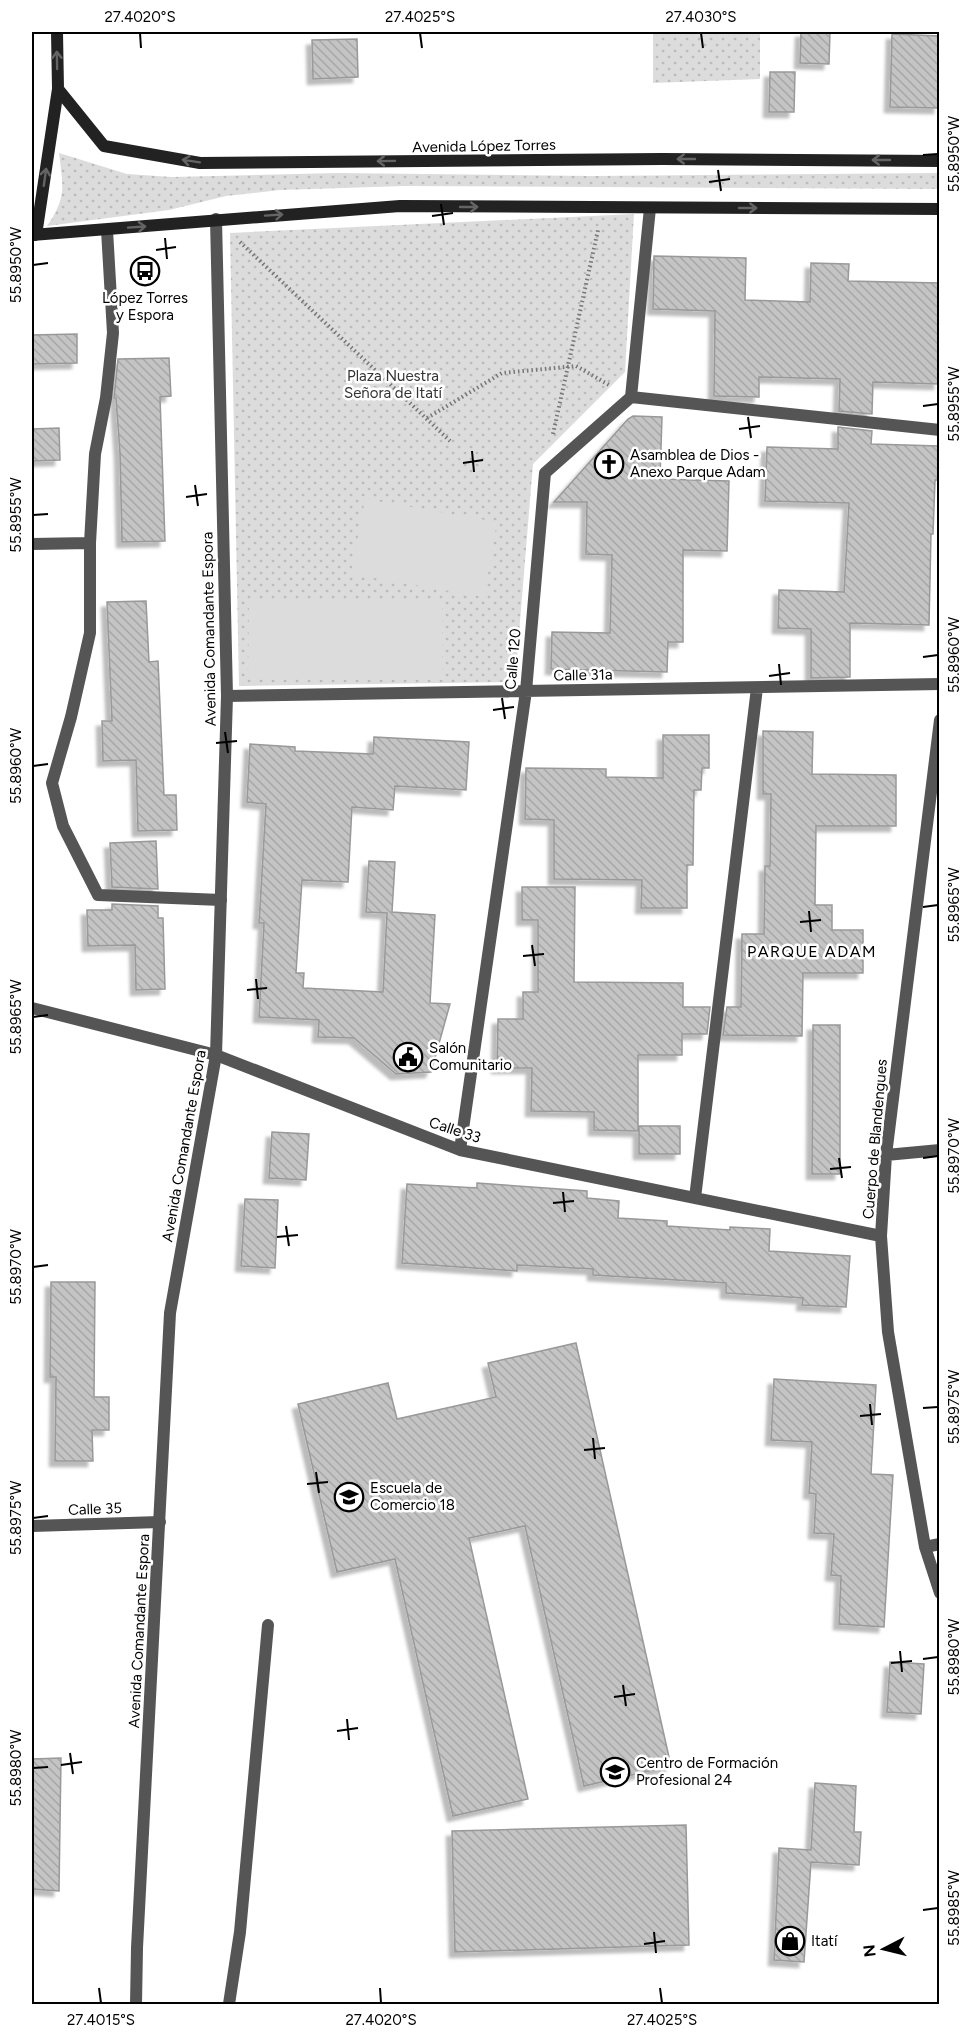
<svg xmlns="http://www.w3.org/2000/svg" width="971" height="2036" viewBox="0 0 971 2036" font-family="Figtree,sans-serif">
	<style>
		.green { fill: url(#green-dots) }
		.pitch { fill: #dcdcdc }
		.building { fill: url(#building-back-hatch); stroke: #999; stroke-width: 1.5; filter: url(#shadow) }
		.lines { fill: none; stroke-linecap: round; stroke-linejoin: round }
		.path { stroke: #777; stroke-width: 4; stroke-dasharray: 1.5 3; stroke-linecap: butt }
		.service { stroke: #555; stroke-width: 12 }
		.minor { stroke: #555; stroke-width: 12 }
		.tertiary { stroke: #555; stroke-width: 12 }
		.secondary { stroke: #222; stroke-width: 12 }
		.oneway { stroke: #646464 }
		.ticks { fill: none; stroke: #000; stroke-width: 2 }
		.labels { text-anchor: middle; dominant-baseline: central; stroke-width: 5; stroke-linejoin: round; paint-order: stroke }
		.street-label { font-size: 15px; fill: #000; stroke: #fff }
		.poi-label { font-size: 15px; fill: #000; stroke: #fff; text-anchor: start }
		.park-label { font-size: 15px; fill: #333; stroke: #fff }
		.neighbourhood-label { font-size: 16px; letter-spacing: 1.5px; fill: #000; stroke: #fff }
		.neatline { fill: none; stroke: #000; stroke-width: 2 }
		.ticks-label { font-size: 15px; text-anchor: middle; fill: #000 }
	</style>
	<defs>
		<pattern id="green-dots" width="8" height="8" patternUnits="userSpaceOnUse" patternTransform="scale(1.5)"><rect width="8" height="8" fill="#dcdcdc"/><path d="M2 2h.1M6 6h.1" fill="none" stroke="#bbb" stroke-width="1.8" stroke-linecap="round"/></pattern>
		<pattern id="building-back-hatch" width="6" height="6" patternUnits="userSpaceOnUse" patternTransform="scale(1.5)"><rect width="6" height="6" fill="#c4c4c4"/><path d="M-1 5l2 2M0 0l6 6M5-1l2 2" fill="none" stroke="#a7a7a7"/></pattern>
		<filter id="shadow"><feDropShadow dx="-5.5" dy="5.5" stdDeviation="1.5" flood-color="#0004"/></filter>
	</defs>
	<rect width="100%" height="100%" fill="#fff"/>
	<!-- green -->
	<path class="green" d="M 653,32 L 760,32 L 760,79 L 653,83 Z
		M 59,153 L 127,174 L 172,177 L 339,173 L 591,176 L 939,173 L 940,189 L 404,186 L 280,190 L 226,196 L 169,210 L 47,226 C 67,197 63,186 59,153 Z
		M 634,214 L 625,372 L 533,464 L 515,682 L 239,686 L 230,233 Z"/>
	<!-- pitch -->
	<path class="pitch" d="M 365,499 L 497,522 L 484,597 L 351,574 Z
		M 249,601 L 442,601 L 442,680 L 248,679 Z"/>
	<!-- building -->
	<path class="building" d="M 801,32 L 830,32 L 829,64 L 800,63 Z
		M 892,34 L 939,36 L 939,108 L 890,107 Z
		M 357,39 L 358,77 L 313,79 L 312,40 Z
		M 770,72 L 795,72 L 794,112 L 769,112 Z
		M 654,256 L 746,258 L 745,300 L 810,302 L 811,263 L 849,264 L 848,281 L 939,283 L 939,384 L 873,382 L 872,414 L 839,411 L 840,379 L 759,377 L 759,397 L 714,396 L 715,311 L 653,309 Z
		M 77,334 L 77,363 L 32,364 L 32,335 Z
		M 169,358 L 171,396 L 160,397 L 165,541 L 122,542 L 120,453 L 116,398 L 114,398 L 118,359 Z
		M 633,416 L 662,417 L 660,479 L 729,481 L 727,551 L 683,550 L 683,642 L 668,642 L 667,672 L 551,669 L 552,632 L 610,633 L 612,555 L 586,554 L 587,502 L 554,502 L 628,419 Z
		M 838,427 L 872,431 L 871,444 L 939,446 L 939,480 L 935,480 L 933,534 L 931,534 L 929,625 L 850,623 L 850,677 L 811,678 L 811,629 L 778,628 L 779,590 L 844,592 L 849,503 L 765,501 L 767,447 L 838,449 Z
		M 59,428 L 60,460 L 32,461 L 32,429 Z
		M 146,601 L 149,662 L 158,661 L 164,795 L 176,795 L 177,830 L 138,831 L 136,760 L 103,761 L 102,721 L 112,721 L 107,602 Z
		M 763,731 L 813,732 L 812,774 L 896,775 L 896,826 L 816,826 L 815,905 L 832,905 L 832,930 L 863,930 L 863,973 L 803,973 L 802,1036 L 723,1035 L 727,1007 L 741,1007 L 742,934 L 764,934 L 765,866 L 770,866 L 771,794 L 763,794 Z
		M 663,735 L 709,735 L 709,768 L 702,768 L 701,790 L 694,790 L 693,865 L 687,865 L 687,908 L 641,908 L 642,880 L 554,879 L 554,820 L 525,819 L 526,768 L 606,769 L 606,777 L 663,778 Z
		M 374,737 L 469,742 L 466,790 L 395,786 L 393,810 L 352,807 L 348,882 L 302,880 L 296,973 L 304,973 L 303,988 L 383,992 L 387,913 L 366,912 L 369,861 L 395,862 L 392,912 L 435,915 L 430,1003 L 450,1004 L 431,1072 L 396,1074 L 354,1038 L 318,1037 L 319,1020 L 259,1017 L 264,923 L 259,923 L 266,804 L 247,802 L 250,744 L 295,747 L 295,751 L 373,754 Z
		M 156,841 L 158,889 L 112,887 L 110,843 Z
		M 522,887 L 575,887 L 574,982 L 683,983 L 683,1007 L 710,1007 L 707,1034 L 682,1034 L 682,1055 L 638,1055 L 638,1131 L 594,1130 L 594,1112 L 531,1111 L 532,1068 L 497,1068 L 498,1019 L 523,1019 L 523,992 L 538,992 L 538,920 L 522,920 Z
		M 112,904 L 158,906 L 158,918 L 163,918 L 165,989 L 136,990 L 135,945 L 88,946 L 87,910 L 112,910 Z
		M 813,1025 L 840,1025 L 840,1174 L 812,1174 Z
		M 639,1126 L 680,1126 L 680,1154 L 639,1154 Z
		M 272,1132 L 309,1134 L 306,1180 L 269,1178 Z
		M 477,1183 L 587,1191 L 587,1198 L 619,1201 L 618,1218 L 667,1221 L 667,1226 L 730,1230 L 730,1227 L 770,1229 L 769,1251 L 850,1256 L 846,1307 L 802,1305 L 803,1298 L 726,1293 L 726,1283 L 593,1275 L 593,1269 L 517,1265 L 517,1271 L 402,1263 L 407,1184 L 477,1188 Z
		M 245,1199 L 278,1200 L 275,1268 L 241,1266 Z
		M 51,1282 L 95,1282 L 94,1397 L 109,1397 L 109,1430 L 92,1430 L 93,1461 L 55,1461 L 56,1377 L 50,1377 Z
		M 576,1343 L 671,1766 L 584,1786 L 525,1526 L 469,1538 L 528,1799 L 453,1816 L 395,1559 L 337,1572 L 298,1404 L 388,1383 L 397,1419 L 496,1397 L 488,1363 Z
		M 774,1379 L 876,1385 L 871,1474 L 893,1475 L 884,1627 L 839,1624 L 841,1576 L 831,1575 L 834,1534 L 814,1533 L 816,1494 L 809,1493 L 812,1442 L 771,1440 Z
		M 890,1662 L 924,1664 L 921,1714 L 887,1712 Z
		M 61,1758 L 59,1891 L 32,1889 L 32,1759 Z
		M 815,1783 L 856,1786 L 854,1832 L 861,1832 L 859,1865 L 811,1862 L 804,1962 L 774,1960 L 779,1848 L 811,1850 Z
		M 686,1825 L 689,1945 L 455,1952 L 452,1831 Z"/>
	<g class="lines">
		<!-- path -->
		<path class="path" d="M 240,242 L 450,441
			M 427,418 L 502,373 L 576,366 L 609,385
			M 553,434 L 598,230"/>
		<!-- service -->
		<path class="service" d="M 107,230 L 113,333 L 106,398 L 95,454 L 90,543 L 90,633 L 71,717 L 52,783 L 63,826 L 98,895 L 221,900
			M 32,544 L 90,543
			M 229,2004 L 240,1932 L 268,1625"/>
		<!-- minor -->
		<path class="minor" d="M 631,397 L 940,430
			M 227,696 L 940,684
			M 940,720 L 886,1155 L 881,1236 L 888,1332 L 925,1547 L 940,1593
			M 32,1008 L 216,1055 L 460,1150 L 881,1236
			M 460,1150 L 526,691 L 545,473 L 631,397 L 650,208
			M 886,1155 L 940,1150
			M 695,1198 L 757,688
			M 32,1526 L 160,1522
			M 925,1547 L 940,1544"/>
		<!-- tertiary -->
		<path class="tertiary" d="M 136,2004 L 137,1948 L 170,1313 L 216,1055 L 227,696 L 216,219"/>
		<!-- secondary -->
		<path class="secondary" d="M 58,89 L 104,146 L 200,163 L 662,159 L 940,161
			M 32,235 L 400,206 L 940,209
			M 36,235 L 58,89 L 57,32"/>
	</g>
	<!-- one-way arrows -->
	<defs><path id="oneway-shaft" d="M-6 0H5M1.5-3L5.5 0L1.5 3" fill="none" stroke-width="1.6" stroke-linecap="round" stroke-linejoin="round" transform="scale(1.5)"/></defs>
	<g class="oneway">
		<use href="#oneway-shaft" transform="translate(57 60) rotate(-91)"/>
		<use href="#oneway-shaft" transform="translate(686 159) rotate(-180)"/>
		<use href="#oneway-shaft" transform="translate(881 160) rotate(-180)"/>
		<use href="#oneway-shaft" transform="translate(191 161) rotate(-171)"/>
		<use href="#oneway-shaft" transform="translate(386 161) rotate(179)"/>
		<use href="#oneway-shaft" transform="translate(45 177) rotate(-82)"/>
		<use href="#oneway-shaft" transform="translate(469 207)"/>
		<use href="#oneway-shaft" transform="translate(748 208)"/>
		<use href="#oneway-shaft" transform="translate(274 215) rotate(-4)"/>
		<use href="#oneway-shaft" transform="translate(137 227) rotate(-4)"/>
	</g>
	<!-- ticks -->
	<path class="ticks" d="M 140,33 L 141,48M 420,33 L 422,48M 701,33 L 703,48M 923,155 L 938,154M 718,170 L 721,191M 709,182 L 730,179M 441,204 L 444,225M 432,216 L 453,213M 165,238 L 167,259M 156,250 L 176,247M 33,265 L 48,263M 923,406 L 938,404M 748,417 L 751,438M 739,429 L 760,426M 472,451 L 474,472M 463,463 L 483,460M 195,485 L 198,506M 186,497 L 207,494M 33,515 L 48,514M 923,657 L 938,655M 779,664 L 781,685M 769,676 L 790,673M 502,698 L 505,719M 493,710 L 514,707M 225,732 L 228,753M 216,743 L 237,741M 33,766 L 48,764M 923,907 L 938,905M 809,911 L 811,932M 800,922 L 821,920M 532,945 L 535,966M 523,956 L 544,954M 256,979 L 258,999M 247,990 L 267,988M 33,1017 L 48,1015M 839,1158 L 842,1178M 923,1158 L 938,1156M 830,1169 L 851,1167M 563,1192 L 565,1212M 553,1203 L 574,1201M 286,1226 L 289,1246M 277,1237 L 298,1235M 33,1267 L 48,1265M 870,1404 L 872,1425M 923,1408 L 938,1407M 860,1416 L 881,1414M 593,1438 L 595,1459M 584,1450 L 605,1448M 316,1472 L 319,1493M 307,1484 L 328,1482M 33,1518 L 48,1516M 900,1651 L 902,1672M 923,1659 L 938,1657M 891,1663 L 912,1661M 623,1685 L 626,1706M 614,1697 L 635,1694M 347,1719 L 349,1740M 337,1731 L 358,1728M 70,1753 L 73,1774M 61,1765 L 82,1762M 33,1768 L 48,1767M 923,1910 L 938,1908M 654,1932 L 656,1953M 644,1944 L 665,1941M 99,1988 L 101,2003M 380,1988 L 381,2003M 660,1988 L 662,2003"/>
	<!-- icons -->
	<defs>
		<g id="bus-ring" transform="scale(1.5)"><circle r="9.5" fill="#fff" stroke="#000" stroke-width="1.5"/><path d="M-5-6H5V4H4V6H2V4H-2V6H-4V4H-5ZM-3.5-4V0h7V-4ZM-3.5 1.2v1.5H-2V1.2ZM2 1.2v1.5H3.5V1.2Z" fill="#000"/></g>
		<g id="church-ring" transform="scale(1.5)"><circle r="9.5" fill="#fff" stroke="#000" stroke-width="1.5"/><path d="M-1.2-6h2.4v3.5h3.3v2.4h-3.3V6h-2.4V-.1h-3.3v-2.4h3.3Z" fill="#000"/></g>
		<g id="civic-ring" transform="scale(1.5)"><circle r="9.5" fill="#fff" stroke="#000" stroke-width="1.5"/><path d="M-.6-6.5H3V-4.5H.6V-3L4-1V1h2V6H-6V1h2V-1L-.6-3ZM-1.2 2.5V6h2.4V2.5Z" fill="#000"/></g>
		<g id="school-ring" transform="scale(1.5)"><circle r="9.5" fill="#fff" stroke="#000" stroke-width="1.5"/><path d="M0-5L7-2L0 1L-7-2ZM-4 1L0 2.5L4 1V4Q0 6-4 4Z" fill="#000"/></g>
		<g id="shop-ring" transform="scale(1.5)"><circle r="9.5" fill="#fff" stroke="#000" stroke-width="1.5"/><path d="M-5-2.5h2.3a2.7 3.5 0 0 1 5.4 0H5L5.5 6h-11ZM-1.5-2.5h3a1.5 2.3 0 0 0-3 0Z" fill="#000"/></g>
	</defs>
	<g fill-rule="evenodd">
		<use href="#bus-ring" x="145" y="271"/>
		<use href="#church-ring" x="609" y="464"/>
		<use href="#civic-ring" x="408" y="1057"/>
		<use href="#school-ring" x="349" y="1497"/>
		<use href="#school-ring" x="615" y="1772"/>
		<use href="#shop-ring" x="790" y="1941"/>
	</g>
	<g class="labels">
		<!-- street labels -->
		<g class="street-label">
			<text transform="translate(484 146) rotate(-1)">Avenida López Torres</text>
			<text transform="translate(209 629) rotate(-91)">Avenida Comandante Espora</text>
			<text transform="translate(513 659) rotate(-85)">Calle 120</text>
			<text transform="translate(583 675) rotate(-1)">Calle 31a</text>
			<text transform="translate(455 1130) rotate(18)">Calle 33</text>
			<text transform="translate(875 1139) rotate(-85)">Cuerpo de Blandengues</text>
			<text transform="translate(184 1146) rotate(-80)">Avenida Comandante Espora</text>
			<text transform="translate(95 1509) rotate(-2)">Calle 35</text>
			<text transform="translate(139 1631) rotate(-87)">Avenida Comandante Espora</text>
		</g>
		<!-- poi labels -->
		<g class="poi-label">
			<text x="145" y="298" text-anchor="middle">López Torres<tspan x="145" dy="17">y Espora</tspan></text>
			<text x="630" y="455">Asamblea de Dios -<tspan x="630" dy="17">Anexo Parque Adam</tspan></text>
			<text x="429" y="1048">Salón<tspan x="429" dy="17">Comunitario</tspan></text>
			<text x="370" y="1488">Escuela de<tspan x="370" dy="17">Comercio 18</tspan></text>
			<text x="636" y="1763">Centro de Formación<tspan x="636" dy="17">Profesional 24</tspan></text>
			<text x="811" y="1941">Itatí</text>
		</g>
		<!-- park labels -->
		<g class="park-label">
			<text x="393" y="376">Plaza Nuestra<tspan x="393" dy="17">Señora de Itatí</tspan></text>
		</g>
		<!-- neighbourhood labels -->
		<g class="neighbourhood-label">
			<text x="812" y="951">PARQUE ADAM</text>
		</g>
	</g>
	<!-- border -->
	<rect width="971" height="2036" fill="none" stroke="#ffffff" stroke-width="66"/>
	<!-- north arrow -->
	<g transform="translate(884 1949) rotate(263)" stroke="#ffffff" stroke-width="4.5" paint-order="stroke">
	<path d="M0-4.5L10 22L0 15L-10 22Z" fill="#000000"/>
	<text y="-9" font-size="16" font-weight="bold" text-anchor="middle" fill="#000000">N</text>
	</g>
	<rect x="33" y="33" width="905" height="1970" class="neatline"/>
	<g class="ticks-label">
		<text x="140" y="22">27.4020°S</text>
		<text x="420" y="22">27.4025°S</text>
		<text x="701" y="22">27.4030°S</text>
		<text transform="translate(954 154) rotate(-90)" y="5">55.8950°W</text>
		<text transform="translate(16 265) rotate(-90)" y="5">55.8950°W</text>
		<text transform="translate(954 404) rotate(-90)" y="5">55.8955°W</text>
		<text transform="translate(16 515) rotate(-90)" y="5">55.8955°W</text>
		<text transform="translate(954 655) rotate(-90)" y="5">55.8960°W</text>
		<text transform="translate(16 766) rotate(-90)" y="5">55.8960°W</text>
		<text transform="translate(954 905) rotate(-90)" y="5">55.8965°W</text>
		<text transform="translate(16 1017) rotate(-90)" y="5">55.8965°W</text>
		<text transform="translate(954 1156) rotate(-90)" y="5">55.8970°W</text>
		<text transform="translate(16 1267) rotate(-90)" y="5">55.8970°W</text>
		<text transform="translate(954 1407) rotate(-90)" y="5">55.8975°W</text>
		<text transform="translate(16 1518) rotate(-90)" y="5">55.8975°W</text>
		<text transform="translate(954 1657) rotate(-90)" y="5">55.8980°W</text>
		<text transform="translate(16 1768) rotate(-90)" y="5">55.8980°W</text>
		<text transform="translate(954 1908) rotate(-90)" y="5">55.8985°W</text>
		<text x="101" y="2025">27.4015°S</text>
		<text x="381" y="2025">27.4020°S</text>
		<text x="662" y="2025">27.4025°S</text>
	</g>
</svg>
